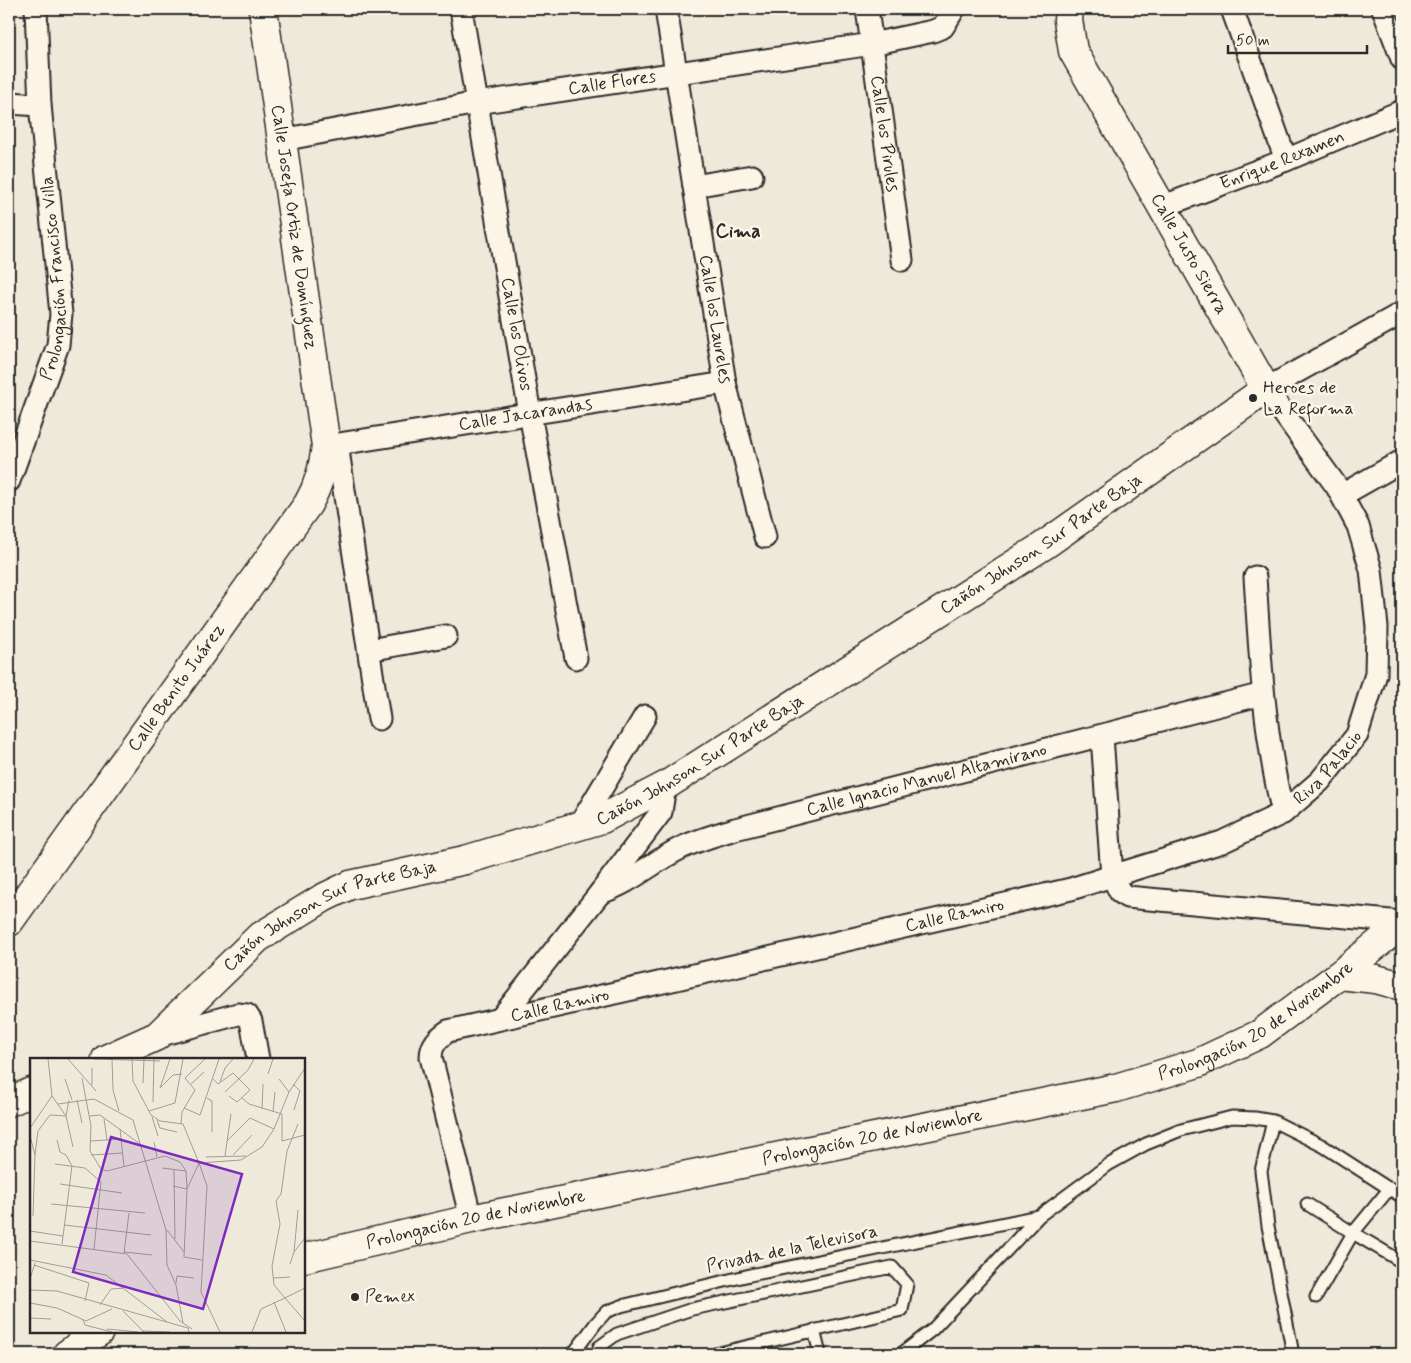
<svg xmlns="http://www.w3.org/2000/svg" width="1411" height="1363" viewBox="0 0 1411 1363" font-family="Mynerve,sans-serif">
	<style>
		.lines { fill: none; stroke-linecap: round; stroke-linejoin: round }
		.lane-casing { stroke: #2b2b2b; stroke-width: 15 }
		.street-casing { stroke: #2b2b2b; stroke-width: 25 }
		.secondary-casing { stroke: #2b2b2b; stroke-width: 31 }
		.lane { stroke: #fcf5e5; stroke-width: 11 }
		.street { stroke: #fcf5e5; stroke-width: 21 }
		.secondary { stroke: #fcf5e5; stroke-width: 28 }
		.poi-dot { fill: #2b2b2b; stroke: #fcf5e5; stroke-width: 2 }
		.labels { text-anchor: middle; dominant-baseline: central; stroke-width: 5; stroke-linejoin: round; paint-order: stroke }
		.street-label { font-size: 18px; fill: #2b2b2b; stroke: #fcf5e5 }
		.poi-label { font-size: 18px; fill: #2b2b2b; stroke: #fcf5e5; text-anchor: start }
		.neighbourhood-label { font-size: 19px; font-weight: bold; fill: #2b2b2b; stroke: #fcf5e5 }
		.inset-road { fill: none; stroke: #a19d94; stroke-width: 1 }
		.view { fill: #7b2cbf; fill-opacity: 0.15; stroke: #7b2cbf; stroke-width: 2.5 }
		.inset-edge { fill: none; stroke: #2b2b2b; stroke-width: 2.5 }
	</style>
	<rect width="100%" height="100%" fill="#efe9da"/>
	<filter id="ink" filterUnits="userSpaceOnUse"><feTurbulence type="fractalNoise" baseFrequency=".02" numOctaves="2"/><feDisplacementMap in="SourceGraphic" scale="10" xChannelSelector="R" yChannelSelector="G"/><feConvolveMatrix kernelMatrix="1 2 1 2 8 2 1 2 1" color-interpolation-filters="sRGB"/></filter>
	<g filter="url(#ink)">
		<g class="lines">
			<!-- lane casing -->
			<g class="lane-casing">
				<path id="lane" d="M 1273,1121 L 1261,1171 L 1268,1226 L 1293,1354
					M 1390,1188 L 1353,1233 L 1402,1262
					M 1307,1204 L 1353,1233 L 1316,1297
					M 814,1330 L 820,1354
					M 573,1354 L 596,1323 L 606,1312 L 621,1306 L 750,1275 L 1039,1216
					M 599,1354 L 599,1347 L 617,1334 L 692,1309 L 892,1267 L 907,1284 L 902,1310 L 715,1354
					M 901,1354 L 932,1330 L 1039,1216 L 1108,1165 L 1146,1144 L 1181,1130 L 1232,1117 L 1255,1118 L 1273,1121 L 1323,1146 L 1402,1197"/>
			</g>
			<!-- street casing -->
			<g class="street-casing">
				<g id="street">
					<path id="s1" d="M 461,9 L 530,414 L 576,658"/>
					<path id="s2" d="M 666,9 L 725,383 L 765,537"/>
					<path id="s3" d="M 867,9 L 902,260"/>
					<path d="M 1232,9 L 1286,160"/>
					<path d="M 1383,9 L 1402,59"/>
					<path d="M 9,103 L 40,105"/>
					<path id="s4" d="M 282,140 L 477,103 L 872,44 L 933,31 L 943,27 L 954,9"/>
					<path d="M 694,186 L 752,176"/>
					<path id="s5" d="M 1161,207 L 1286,160 L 1402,111"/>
					<path d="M 337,444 L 379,719"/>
					<path id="s6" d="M 326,446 L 725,383"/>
					<path id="s7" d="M 9,481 L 58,345 L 61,314 L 40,105 L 36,9"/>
					<path d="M 1342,495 L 1402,461"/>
					<path id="s8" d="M 1255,577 C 1260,656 1264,735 1283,813 L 1320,781 L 1357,735 L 1376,674 L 1377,627 L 1371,570 L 1358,526 L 1337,487 L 1266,389 L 1402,313"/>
					<path d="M 369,650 L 446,636"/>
					<path d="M 1102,736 L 1112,876 L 1222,842 L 1283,813"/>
					<path d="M 579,826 L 645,716"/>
					<path id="s9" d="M 600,893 C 631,883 651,863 679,849 C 697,840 716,835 735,829 L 1263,694"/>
					<path d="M 501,1018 L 600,893 L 661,812 L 665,786"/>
					<path d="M 157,1036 L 238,1014 L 247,1015 L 251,1021 L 258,1059"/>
					<path id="s10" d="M 471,1219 L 431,1057 C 431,1045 438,1038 448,1031 L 1071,889 L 1112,876 L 1120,892 L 1127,897 L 1402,922"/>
				</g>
			</g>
			<!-- secondary casing -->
			<g class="secondary-casing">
				<g id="secondary">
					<path id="s11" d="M 9,922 L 308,504 C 319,485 323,468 326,446 L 263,9"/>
					<path d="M 1339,975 L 1376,979 L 1402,986"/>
					<path id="s12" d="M 106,1059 L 157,1036 L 258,938 L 323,898 L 350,885 L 465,860 L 602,819 L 665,786 L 1043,546 L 1266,389 L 1073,51 L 1068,20 L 1069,9"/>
					<path d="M 9,1102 L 31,1092"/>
					<path id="s13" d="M 304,1258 L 471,1219 L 1116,1088 L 1198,1063 L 1260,1034 L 1339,975 L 1402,924"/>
					<path d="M 67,1354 L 99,1332"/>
				</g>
			</g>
			<!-- lane -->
			<use href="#lane" class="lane"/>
			<!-- street -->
			<use href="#street" class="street"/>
			<!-- secondary -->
			<use href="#secondary" class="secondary"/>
		</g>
	</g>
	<!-- markers -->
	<g class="poi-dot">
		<circle cx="1253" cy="398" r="5"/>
		<circle cx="355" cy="1297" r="5"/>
	</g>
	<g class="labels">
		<!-- street labels -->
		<g class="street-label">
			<text stroke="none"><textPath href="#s4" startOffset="335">Calle Flores</textPath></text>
			<text stroke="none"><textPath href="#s3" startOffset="126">Calle los Pirules</textPath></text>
			<text stroke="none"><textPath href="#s5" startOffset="130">Enrique Rexamen</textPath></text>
			<text transform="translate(294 227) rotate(82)">Calle Josefa Ortiz de Domínguez</text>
			<text transform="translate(1189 254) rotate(60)">Calle Justo Sierra</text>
			<text stroke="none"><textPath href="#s7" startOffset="211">Prolongación Francisco Villa</textPath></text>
			<text stroke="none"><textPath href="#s2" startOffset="314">Calle los Laureles</textPath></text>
			<text stroke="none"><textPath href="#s1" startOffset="330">Calle los Olivos</textPath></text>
			<text stroke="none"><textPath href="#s6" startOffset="202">Calle Jacarandas</textPath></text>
			<text stroke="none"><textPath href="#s12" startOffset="1082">Cañón Johnson Sur Parte Baja</textPath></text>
			<text stroke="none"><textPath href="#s11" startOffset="288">Calle Benito Juárez</textPath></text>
			<text stroke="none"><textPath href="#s12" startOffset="678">Cañón Johnson Sur Parte Baja</textPath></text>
			<text stroke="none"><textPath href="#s8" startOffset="302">Riva Palacio</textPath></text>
			<text stroke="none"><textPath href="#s9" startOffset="348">Calle Ignacio Manuel Altamirano</textPath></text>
			<text stroke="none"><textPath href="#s10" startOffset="719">Calle Ramiro</textPath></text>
			<text stroke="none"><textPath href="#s12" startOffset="272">Cañón Johnson Sur Parte Baja</textPath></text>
			<text stroke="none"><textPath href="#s10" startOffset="314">Calle Ramiro</textPath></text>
			<text stroke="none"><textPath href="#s13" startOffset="986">Prolongación 20 de Noviembre</textPath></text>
			<text stroke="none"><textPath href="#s13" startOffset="581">Prolongación 20 de Noviembre</textPath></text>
			<text stroke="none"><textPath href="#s13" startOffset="176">Prolongación 20 de Noviembre</textPath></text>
			<text transform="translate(792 1249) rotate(-12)">Privada de la Televisora</text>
		</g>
		<!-- poi labels -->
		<g class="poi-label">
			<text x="1263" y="388">Heroes de<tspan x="1263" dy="21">La Reforma</tspan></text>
			<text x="365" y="1297">Pemex</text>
		</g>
		<!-- neighbourhood labels -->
		<g class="neighbourhood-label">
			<text x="738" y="231">Cima</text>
		</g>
	</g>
	<!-- overview -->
	<g transform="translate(30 1058)">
		<rect width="275" height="275" fill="#efe9da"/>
		<path class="inset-road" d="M 18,1 L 22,38M 38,1 L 66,33M 64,1 L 130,3M 82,1 L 83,32 L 89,53M 102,1 L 103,23 L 121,57 L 130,63 L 153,66 L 169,105 L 157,131 L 154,199 L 172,202M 62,10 L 62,27M 238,16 L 243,1M 52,20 L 61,68 L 60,93 L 71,111 L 77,113 L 135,98 L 150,104 L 156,113 L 132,110M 155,20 L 175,1M 35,21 L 42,42M 183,21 L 188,26 L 203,15 L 220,32 L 207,44 L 199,38M 249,21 L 259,34M 190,24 L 195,10 L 203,1M 113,25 L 114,1M 161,26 L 174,14M 263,26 L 270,33 L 264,52M 131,29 L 143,17 L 152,16M 130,30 L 140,1M 195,34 L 218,12 L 224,1M 22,38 L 36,58 L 43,89M 177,40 L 182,43 L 182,74M 212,40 L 219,46 L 252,56 L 252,83 L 275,77M 47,42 L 52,65M 123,44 L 124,1M 28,46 L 64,41 L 103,62 L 136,172 L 137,207 L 146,227 L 153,265M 154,50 L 170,57 L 189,1M 232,51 L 233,26M 119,53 L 145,45 L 153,1M 243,54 L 245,34M 36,58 L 39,42M 60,58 L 70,57 L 110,86M 122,59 L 128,78M 74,61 L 77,82M 127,62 L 130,70 L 147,74M 151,65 L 152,54 L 165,32 L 155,20M 268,66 L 257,93 L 251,136 L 246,143 L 250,166 L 242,208 L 244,227 L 255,240 L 275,230M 0,70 L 22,38M 90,71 L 94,108M 0,78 L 5,97 L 3,158M 27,82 L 30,94 L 36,97 L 42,108 L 32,186M 60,83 L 92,81M 197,83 L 220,60 L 244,71M 124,84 L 127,99M 5,97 L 8,73 L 20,57 L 36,58M 61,97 L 93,95M 203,97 L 222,77M 195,98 L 201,56M 176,99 L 216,98M 25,106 L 55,110 L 71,124 L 64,191M 144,112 L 145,181M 30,126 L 92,135M 143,128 L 157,131 L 156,113M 21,146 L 115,155M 34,167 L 121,177M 137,172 L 154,194M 0,173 L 33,178M 0,183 L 97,196 L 150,263 L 162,271M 94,194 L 122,197M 264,194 L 268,152M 94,195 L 99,155M 0,202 L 76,217 L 137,264M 260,206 L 264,194 L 275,180M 4,207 L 59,225 L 55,243M 244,220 L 260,219M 0,221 L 5,205M 146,225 L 147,218 L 164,220M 0,232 L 27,233 L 158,270 L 159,274M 244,244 L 256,274M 0,245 L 27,250 L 56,263 L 82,251M 70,247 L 81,231 L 94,230M 93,253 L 114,274M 0,260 L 21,261M 53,262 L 55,267 L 82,274M 77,271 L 108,274M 112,273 L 140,274M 190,274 L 171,234 L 177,128 L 169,105 L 211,102 L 232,89 L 244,71 L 259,34 L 275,10M 222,274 L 231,251 L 255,240 L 275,263"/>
		<path class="view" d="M 81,79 L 212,116 L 173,251 L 43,214 Z"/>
		<rect width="275" height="275" class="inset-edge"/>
	</g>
	<!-- margin -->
	<rect width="1411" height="1363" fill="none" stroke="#fcf5e5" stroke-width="30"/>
	<rect x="15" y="15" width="1381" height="1333" fill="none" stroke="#2b2b2b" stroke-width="2" filter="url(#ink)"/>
	<!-- scale -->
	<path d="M1228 45v8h139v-8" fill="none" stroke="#2b2b2b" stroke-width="2.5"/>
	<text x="1236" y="45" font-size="15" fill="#2b2b2b" stroke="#fcf5e5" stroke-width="4" paint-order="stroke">50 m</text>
</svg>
